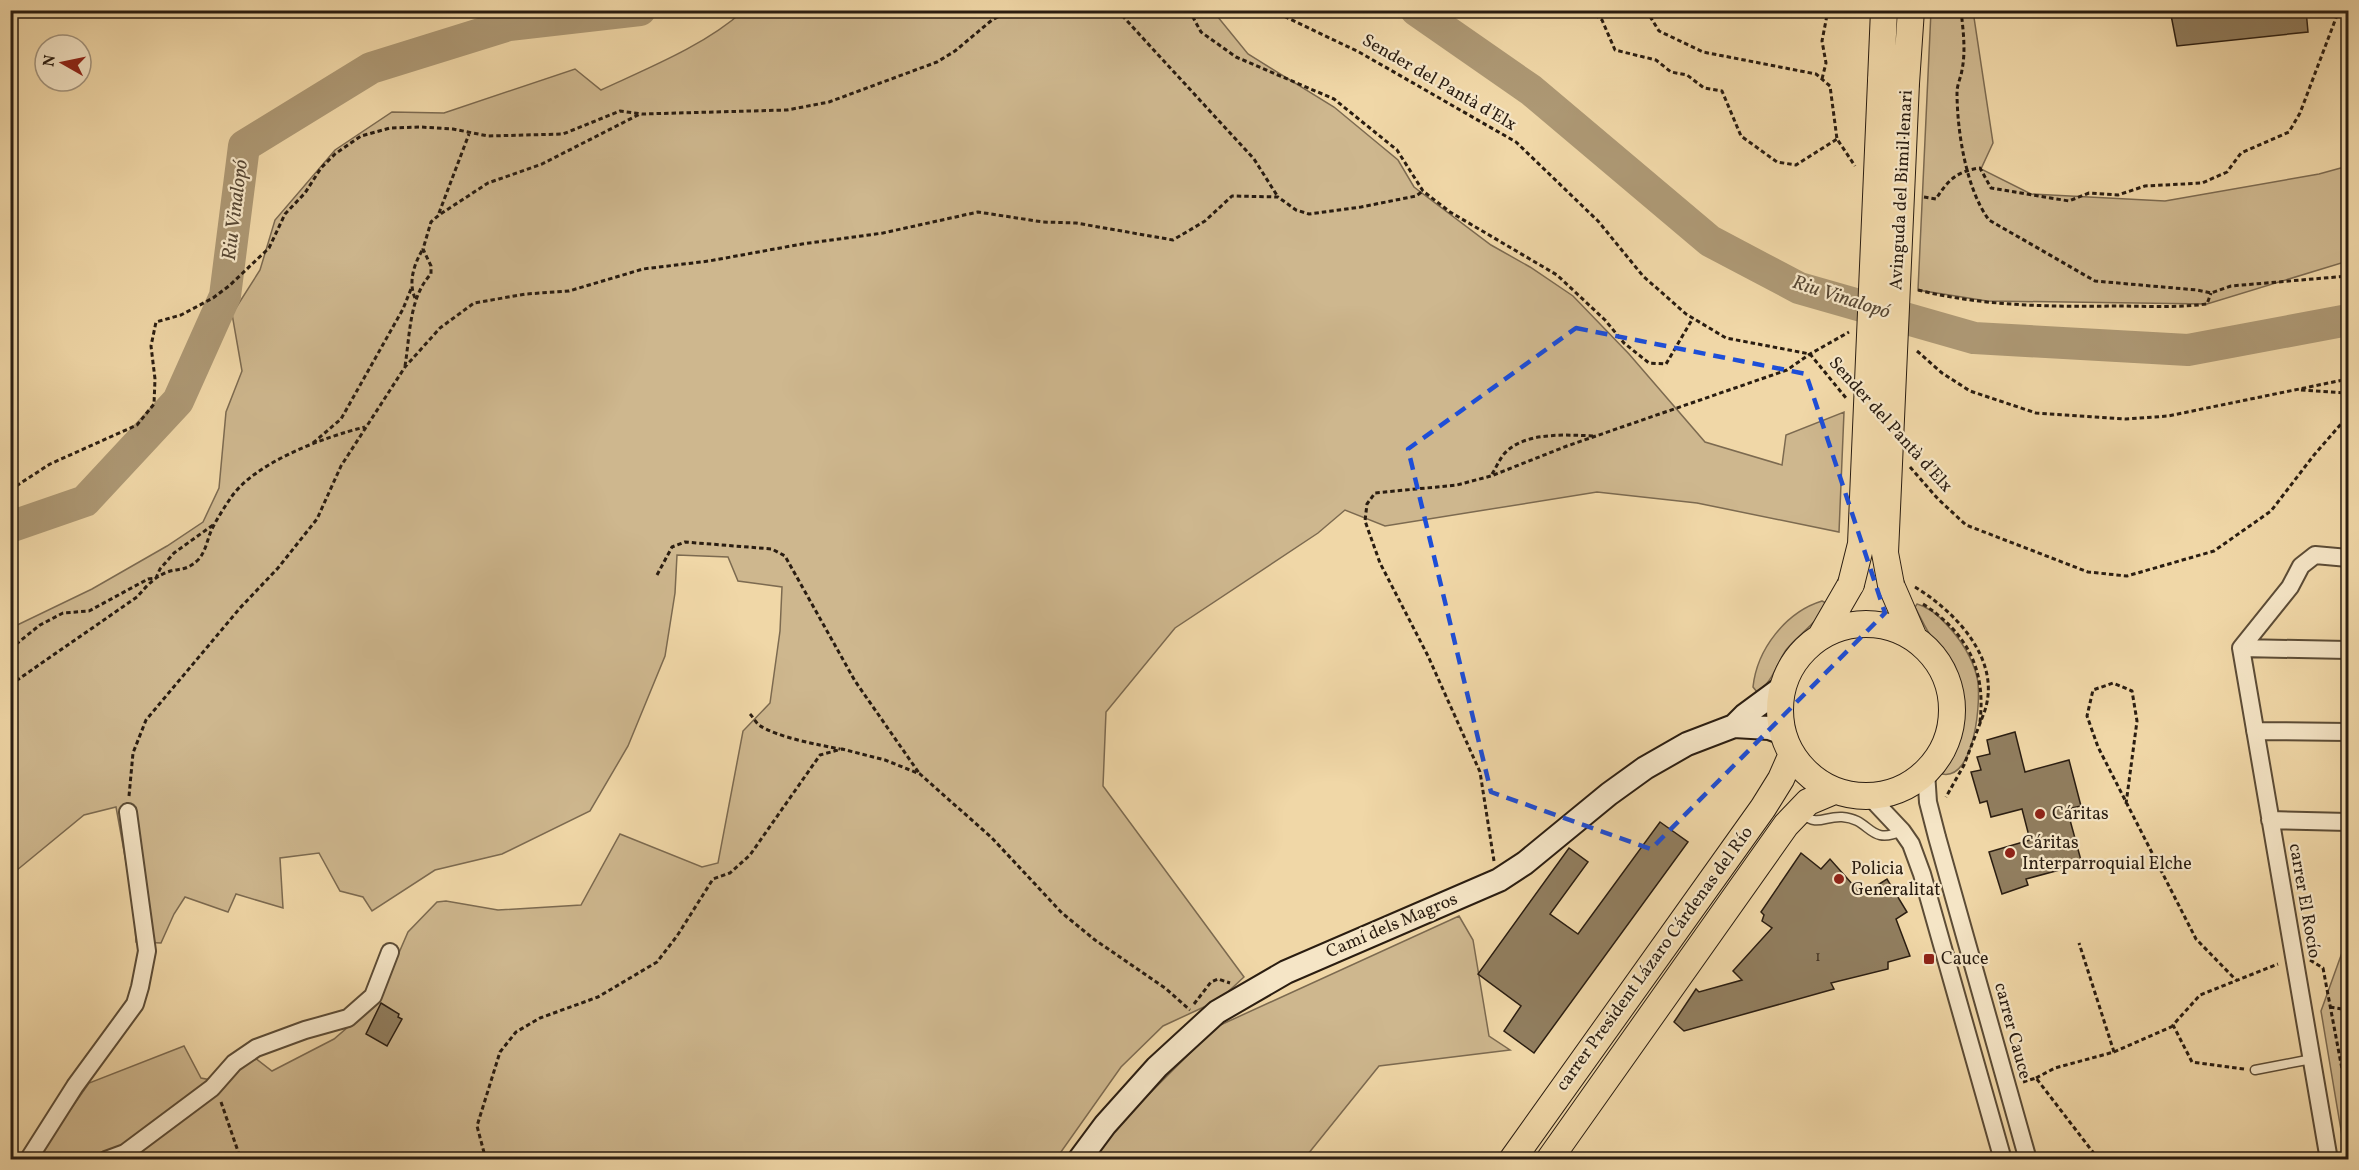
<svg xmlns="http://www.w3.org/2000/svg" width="2359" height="1170" viewBox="0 0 2359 1170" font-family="Vollkorn,serif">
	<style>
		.green { fill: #ceb78e; stroke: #7c6a50; stroke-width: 1.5 }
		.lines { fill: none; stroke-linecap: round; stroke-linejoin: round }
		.river { stroke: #ad9874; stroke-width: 32 }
		.building { fill: #917e5f; stroke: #2a1d11; stroke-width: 1.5 }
		.lane-casing { stroke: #5c4c36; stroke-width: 11 }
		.street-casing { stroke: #5c4c36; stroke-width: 20 }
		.secondary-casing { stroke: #2a1d11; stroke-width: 26 }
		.primary-casing { stroke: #2a1d11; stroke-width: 28 }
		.path { stroke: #2a1d11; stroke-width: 3; stroke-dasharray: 4.5 3; stroke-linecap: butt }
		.lane { stroke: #f5e5c6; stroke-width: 8 }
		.street { stroke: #f5e5c6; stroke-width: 16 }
		.secondary { stroke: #f5e5c6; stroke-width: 22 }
		.primary { stroke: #f0d7a7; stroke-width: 26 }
		.primary-bridge-casing { stroke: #2a1d11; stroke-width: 28; stroke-linecap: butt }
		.primary-bridge { stroke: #f0d7a7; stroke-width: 26 }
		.marked { fill: none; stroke: #1d4ed8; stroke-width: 4.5; stroke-dasharray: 12 8; stroke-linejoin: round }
		.poi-dot { fill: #8f2418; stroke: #f5e5c6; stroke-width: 2 }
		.labels { text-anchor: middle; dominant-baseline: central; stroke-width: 4.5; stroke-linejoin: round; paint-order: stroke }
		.number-label { font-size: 15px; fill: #443524 }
		.street-label { font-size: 18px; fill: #2a1d11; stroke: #f5e5c6 }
		.poi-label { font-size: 18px; fill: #2a1d11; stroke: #f5e5c6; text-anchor: start }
		.water-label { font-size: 20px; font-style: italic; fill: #584834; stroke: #f5e5c6 }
	</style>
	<rect width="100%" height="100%" fill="#f0d7a7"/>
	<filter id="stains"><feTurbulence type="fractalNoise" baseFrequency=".00333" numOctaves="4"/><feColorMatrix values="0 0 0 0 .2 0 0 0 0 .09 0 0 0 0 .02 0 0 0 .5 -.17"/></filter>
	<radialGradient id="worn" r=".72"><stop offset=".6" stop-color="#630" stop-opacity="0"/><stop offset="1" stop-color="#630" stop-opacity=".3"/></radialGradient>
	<!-- green -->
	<path class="green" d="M 743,11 L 1213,11 L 1248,54 L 1334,107 L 1398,160 L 1414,187 L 1491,245 L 1530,267 L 1573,296 L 1629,354 L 1705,442 L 1782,465 L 1786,435 L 1844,412 L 1839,532 L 1697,503 L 1597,492 L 1385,526 L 1345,510 L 1318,533 L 1175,628 L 1106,712 L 1103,786 L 1244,977 L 1219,1000 L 1163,1026 L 1121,1067 L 1056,1159 L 36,1159 L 89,1083 L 184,1046 L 201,1078 L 227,1083 L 231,1073 L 255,1058 L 272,1071 L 334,1039 L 378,1001 L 408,932 L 437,902 L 446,901 L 498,910 L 581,905 L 620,834 L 702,867 L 718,863 L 743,731 L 770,703 L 780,631 L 782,587 L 738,581 L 728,557 L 677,555 L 675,593 L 665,656 L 628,746 L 590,811 L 502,854 L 435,870 L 372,911 L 363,897 L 340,891 L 319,853 L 280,858 L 283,908 L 236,894 L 228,912 L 185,897 L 174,914 L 161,943 L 136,942 L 134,906 L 116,807 L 84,815 L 11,875 L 11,628 L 92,589 L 167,546 L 203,522 L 219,488 L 226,412 L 242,371 L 232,314 L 260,270 L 275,220 L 335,150 L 392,112 L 444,113 L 575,69 L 601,90 C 646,69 706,45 743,11 Z
		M 1931,11 L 1973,11 L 1993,143 L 1981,169 L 2031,194 L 2165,201 L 2319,174 L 2348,166 L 2348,261 L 2207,304 L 1987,301 L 1918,290 Z
		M 1822,601 L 1826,603 C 1820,622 1798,634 1786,650 C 1776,665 1773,682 1757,692 L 1753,687 C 1757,649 1786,612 1822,601 Z
		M 1917,604 C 1929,607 1939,616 1947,625 C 1961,640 1972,657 1977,677 C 1982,698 1975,781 1942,774 C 1967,734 1972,695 1946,653 C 1942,648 1937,644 1933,639 C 1926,630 1921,618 1915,607 Z
		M 1459,916 L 1473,940 L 1489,1036 L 1510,1050 L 1379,1066 L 1304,1159 L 1083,1160 L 1216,1027 Z
		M 2348,936 L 2348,1159 L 2346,1160 L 2321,1011 Z"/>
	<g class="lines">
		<!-- river -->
		<path class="river" d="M 1416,10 L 1531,90 L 1710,241 L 1799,288 L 1974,338 L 2188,350 L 2348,320
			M 10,527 L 85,501 L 178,401 L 225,296 L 244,146 L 371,68 L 509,25 L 640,10"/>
	</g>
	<!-- building -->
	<path class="building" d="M 2170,10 L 2306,10 L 2308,32 L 2177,46 Z
		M 2015,732 L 2025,772 L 2069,760 L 2081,806 L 2067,809 L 2082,864 L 2026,879 L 2028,885 L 2002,894 L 1989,852 L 2030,840 L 2022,809 L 1991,817 L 1987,801 L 1980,803 L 1971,772 L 1981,770 L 1977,757 L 1990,754 L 1987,740 Z
		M 1660,822 L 1688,842 L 1534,1053 L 1504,1031 L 1521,1006 L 1478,974 L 1569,848 L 1588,862 L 1550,914 L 1578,934 Z
		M 1801,853 L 1821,869 L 1830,859 L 1862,895 L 1887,879 L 1907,912 L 1896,919 L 1910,956 L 1888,962 L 1888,969 L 1831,983 L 1834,989 L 1684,1031 L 1674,1022 L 1696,989 L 1699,992 L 1742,980 L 1733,971 L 1772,928 L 1762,921 L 1764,915 L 1761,912 Z
		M 381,1003 L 399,1014 L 398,1017 L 402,1019 L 387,1046 L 366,1034 Z"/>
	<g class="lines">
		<!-- lane casing -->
		<g class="lane-casing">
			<path id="lane" d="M 1802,814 C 1818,827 1824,816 1842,817 C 1872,819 1868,846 1902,831
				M 2255,1070 L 2312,1059"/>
		</g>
		<!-- street casing -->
		<g class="street-casing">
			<path id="street" d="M 2241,648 L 2329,1160
				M 2241,648 L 2290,587 L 2301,566 L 2315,555 L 2348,558
				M 2241,648 L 2348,650
				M 2255,731 L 2348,732
				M 1926,772 L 1928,802 L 1937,837 L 2028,1160
				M 1870,797 L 1902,831 L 1911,844 L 1922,874 L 2003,1160
				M 2270,820 L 2348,822
				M 28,1160 L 75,1086 L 135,1004 L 140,987 L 147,951 L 128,812
				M 106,1160 L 125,1153 L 212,1088 L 234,1063 L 256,1048 L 305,1030 L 348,1018 L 373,996 L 390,952"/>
		</g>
		<!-- secondary casing -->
		<g class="secondary-casing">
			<path id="secondary" d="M 1734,726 L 1769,728 L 1783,733
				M 1079,1160 L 1105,1125 L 1157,1067 L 1217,1012 L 1286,972 L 1499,880 L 1525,863 L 1609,794 L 1645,768 L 1687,744 L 1734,726 L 1745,715 L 1783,687"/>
		</g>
		<!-- primary casing -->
		<g class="primary-casing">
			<path id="primary" d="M 1881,81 L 1884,10
				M 1906,83 L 1911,10
				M 1891,585 L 1914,638
				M1780 710a86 86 0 1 1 172 0a86 86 0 1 1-172 0Z
				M 1821,636 L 1851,584
				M 1512,1160 L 1763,808 L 1781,779 L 1792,754
				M 1549,1160 L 1786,825 L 1808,802 L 1834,791"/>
		</g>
		<!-- path -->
		<path class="path" d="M 1117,10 L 1254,159 L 1278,197
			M 1189,10 L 1201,32 L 1236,57 L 1334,99 L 1397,150 L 1423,191 L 1450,212 L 1557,275 L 1605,320 L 1624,343 L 1649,363 L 1666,364 L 1693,318
			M 1271,10 L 1359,52 L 1516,142 L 1598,221 L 1643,276 L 1686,314 L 1726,338 L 1810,354 L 1846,398
			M 1589,10 L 1602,20 L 1615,50 L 1656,60 L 1671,72 L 1687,75 L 1704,88 L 1722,91 L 1741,136 L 1777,162 L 1796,165 L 1837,139
			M 1646,10 L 1659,31 L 1703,52 L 1816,74 L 1830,86 L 1837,139 L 1855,166
			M 1961,10 C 1963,30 1966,50 1962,70 C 1961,77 1957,85 1957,92 C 1957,131 1966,189 1989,220 L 2095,281 L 2197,290 L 2211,293 L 2231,286 L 2348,276
			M 1822,79 L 1826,63 L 1822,41 L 1828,10
			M 1924,197 L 1936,199 C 1948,180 1957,171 1980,168 L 1991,188 L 2069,201 L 2089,193 L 2118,195 L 2145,186 L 2202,183 L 2227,172 L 2241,153 L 2289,132 L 2300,113 L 2339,10
			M 439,213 L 469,134
			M 1918,290 C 1981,306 2050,307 2115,306 C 2145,306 2176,308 2207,304 L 2211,293
			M 415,298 C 408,282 414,264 423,249
			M 1917,351 L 1942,373 L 1970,391 L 2036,413 L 2126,419 L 2168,416 L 2348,379
			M 405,366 C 410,336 409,297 431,274 L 431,266 L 423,249 L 431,222 L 439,215 L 488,183 L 542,164 L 640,114
			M 2301,390 L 2348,393
			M 313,443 L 341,419 L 403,309 L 411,289
			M 1910,467 L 1938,499 L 1966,525 L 2088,572 L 2127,576 L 2214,551 L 2271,511 L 2314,455 L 2348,416
			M 1492,474 C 1496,468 1499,460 1504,454 C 1524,431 1568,435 1595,436
			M 10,490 L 50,464 L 137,425 L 154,404 L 155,379 L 151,346 L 156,322 L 181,315 L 213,298 L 229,286 L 269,248 L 285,214 L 305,193 L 321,168 L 335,154 L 361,136 L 390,128 L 420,127 L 453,129 L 488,136 L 563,134 L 620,111 L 642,114 L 787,110 L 829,102 L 937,62 L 955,51 L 992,20 L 1007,12 L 1021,10
			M 657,575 L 672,547 L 685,542 L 772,549 L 785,556 L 855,681 L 919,773
			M 1915,587 C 1956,612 2003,661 1984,713 L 1964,765 L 1946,797
			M 1923,604 C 1967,633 1986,669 1980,722
			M 10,649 L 40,625 L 63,613 L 89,611 L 148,579 L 156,578 L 160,569 L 174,553 L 213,525
			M 10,685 L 137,597 C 145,588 153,578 165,573 C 178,567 184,573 198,560 C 207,550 207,538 213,527 C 218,517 224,508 230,499 C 253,463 324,437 365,427
			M 750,714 C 753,717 756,723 759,725 C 776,737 819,745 840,749
			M 129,796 L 133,753 L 146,720 L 240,608 L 278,568 L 317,519 L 341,466 L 405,367 L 440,328 L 474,303 L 526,294 L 569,291 L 643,269 L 709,261 L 802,244 L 883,233 L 978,212 L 1043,222 L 1076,223 L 1173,240 L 1205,221 L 1232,196 L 1278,197 L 1296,210 L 1309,214 L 1361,207 L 1416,196 L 1423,191
			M 2126,804 L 2137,721 L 2132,691 L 2113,683 L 2093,690 L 2087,716 L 2098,747 L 2196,939 L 2236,980
			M 1494,861 L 1480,772 L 1428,656 L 1380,563 L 1365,521 L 1367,504 L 1375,493 L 1457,485 L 1491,476 L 1567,446 L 1787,370 L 1810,354 L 1849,332
			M 2310,960 L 2323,968 L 2348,1101
			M 1194,1004 L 1211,982 L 1218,979 L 1230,983
			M 2330,1007 L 2348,1010
			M 2114,1052 L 2173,1026
			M 2244,1069 L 2192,1062 L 2173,1025 L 2200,995 L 2278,964
			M 2036,1078 L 2055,1068 L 2114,1052 L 2079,943
			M 2023,1082 L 2036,1078 L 2099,1160
			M 221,1102 L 241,1160
			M 486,1160 L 477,1126 L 500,1052 L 516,1032 L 540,1018 L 598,997 L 657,962 L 677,936 L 713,879 L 730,873 L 750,855 L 820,755 L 842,749 L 885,760 L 920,774 L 992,838 L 1062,913 L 1095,940 L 1165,988 L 1190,1010"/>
		<!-- lane -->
		<use href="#lane" class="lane"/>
		<!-- street -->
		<use href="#street" class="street"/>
		<!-- secondary -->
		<use href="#secondary" class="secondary"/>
		<!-- primary -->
		<use href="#primary" class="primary"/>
		<!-- primary-bridge casing -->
		<g class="primary-bridge-casing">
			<path id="primary-bridge" d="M 1851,584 L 1861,544 L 1881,81
				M 1891,585 L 1885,553 L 1906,83"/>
		</g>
		<!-- primary-bridge -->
		<use href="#primary-bridge" class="primary-bridge"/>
	</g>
	<!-- marked area -->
	<path class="marked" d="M 1576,328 L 1806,374 L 1885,613 L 1651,849 L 1491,792 L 1408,449 Z"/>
	<!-- markers -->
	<g class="poi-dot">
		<circle cx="2040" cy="814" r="6"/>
		<circle cx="2010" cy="853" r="6"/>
		<circle cx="1839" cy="879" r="6"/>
		<rect x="1923" y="953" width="12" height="12" rx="3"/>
	</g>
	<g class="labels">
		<!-- number labels -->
		<g class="number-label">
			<text x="1818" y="957">1</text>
		</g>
		<!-- street labels -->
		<g class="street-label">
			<text transform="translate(1439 83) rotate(30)">Sender del Pantà d'Elx</text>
			<text transform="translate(1902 190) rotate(-87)">Avinguda del Bimil·lenari</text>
			<text transform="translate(1890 425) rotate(48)">Sender del Pantà d'Elx</text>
			<text transform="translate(2304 901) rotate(80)">carrer El Rocío</text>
			<text transform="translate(1392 926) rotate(-23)">Camí dels Magros</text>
			<text transform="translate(1655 959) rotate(-54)">carrer President Lázaro Cárdenas del Río</text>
			<text transform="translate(2012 1031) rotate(75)">carrer Cauce</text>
		</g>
		<!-- poi labels -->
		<g class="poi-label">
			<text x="2052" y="814">Cáritas</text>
			<text x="2022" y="843">Cáritas<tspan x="2022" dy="21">Interparroquial Elche</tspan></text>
			<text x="1851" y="869">Policia<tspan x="1851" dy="21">Generalitat</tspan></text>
			<text x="1941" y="959">Cauce</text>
		</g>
		<!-- water labels -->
		<g class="water-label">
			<text transform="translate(236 210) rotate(-83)">Riu Vinalopó</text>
			<text transform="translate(1841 298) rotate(18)">Riu Vinalopó</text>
		</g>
	</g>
	<!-- margin -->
	<rect width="2359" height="1170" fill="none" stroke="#f0d7a7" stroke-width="36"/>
	<rect x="12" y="12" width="2335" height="1146" fill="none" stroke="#2a1d11" stroke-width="3"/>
	<rect x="18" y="18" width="2323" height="1134" fill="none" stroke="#2a1d11" stroke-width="1.5"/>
	<!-- north arrow -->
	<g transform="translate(63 63) rotate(279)"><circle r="28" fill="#f5e5c6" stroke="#a4957e" stroke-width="1.5"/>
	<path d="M0-4.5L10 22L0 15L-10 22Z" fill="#8f2418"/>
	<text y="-9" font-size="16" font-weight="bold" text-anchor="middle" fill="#2a1d11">N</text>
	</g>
	<rect width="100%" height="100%" filter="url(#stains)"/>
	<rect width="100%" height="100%" fill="url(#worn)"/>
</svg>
